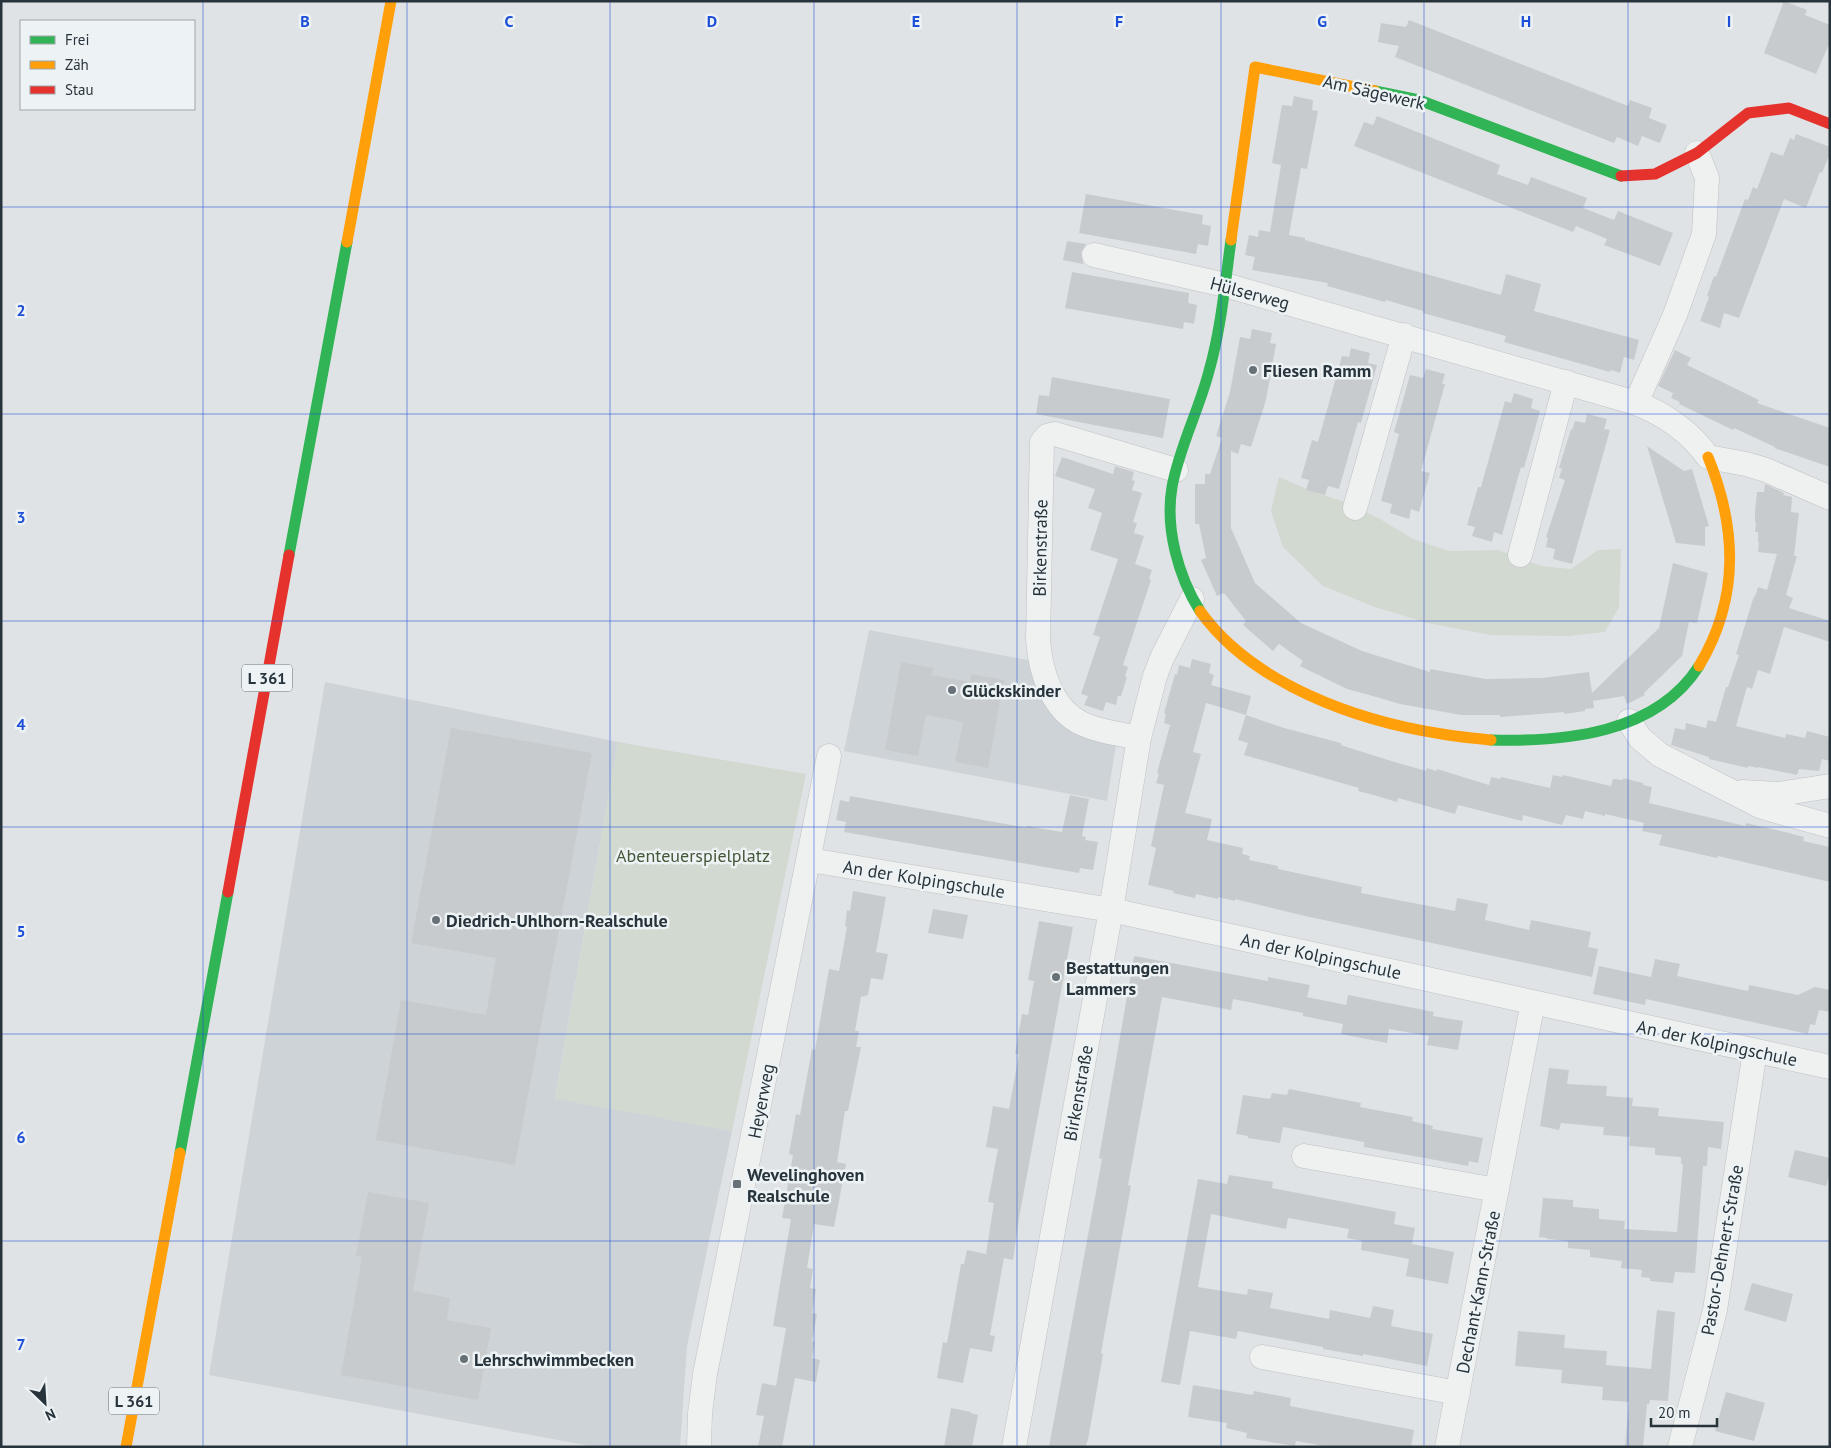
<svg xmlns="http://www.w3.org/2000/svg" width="1831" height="1448" viewBox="0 0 1831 1448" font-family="'PT Sans',sans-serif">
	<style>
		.built { fill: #ced3d8 }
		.green { fill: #d2d9d1 }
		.building { fill: #c8cbcd }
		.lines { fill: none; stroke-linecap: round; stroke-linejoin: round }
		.street-casing { stroke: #bec1c3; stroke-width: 25 }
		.street { stroke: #eff1f1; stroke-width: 24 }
		.fast { stroke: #30b455; stroke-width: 11 }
		.slow { stroke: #ff9f0a; stroke-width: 11 }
		.jam { stroke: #e5322d; stroke-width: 11 }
		.grid { fill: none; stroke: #1d4ed8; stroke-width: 1; stroke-opacity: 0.55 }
		.poi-dot { fill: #687177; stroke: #edf2f4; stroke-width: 2 }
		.labels { text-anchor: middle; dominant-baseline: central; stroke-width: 5; stroke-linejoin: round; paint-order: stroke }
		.shield { fill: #edf2f4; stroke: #636d73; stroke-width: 1 }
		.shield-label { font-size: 16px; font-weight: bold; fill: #28343c }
		.street-label { font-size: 18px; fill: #28343c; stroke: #edf2f4 }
		.poi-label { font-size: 18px; font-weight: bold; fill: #28343c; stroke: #edf2f4; text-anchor: start }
		.park-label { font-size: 18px; fill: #445737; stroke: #edf2f4 }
		.grid-label { font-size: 16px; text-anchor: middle; font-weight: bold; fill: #1d4ed8; stroke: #edf2f4; stroke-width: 5; stroke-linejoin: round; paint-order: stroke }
	</style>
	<rect width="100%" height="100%" fill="#e0e3e5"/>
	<!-- built -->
	<path class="built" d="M 869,630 L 1033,661 L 1060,719 L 1116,745 L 1107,801 L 844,751 Z
		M 325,682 L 618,742 L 555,1098 L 732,1131 L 687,1346 L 680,1447 L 596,1447 L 209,1375 Z"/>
	<!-- green -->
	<path class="green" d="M 1279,477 L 1314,492 L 1348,503 L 1380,519 L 1413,539 L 1449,551 L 1498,550 L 1541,566 L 1571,569 L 1598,550 L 1621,549 L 1619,607 L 1605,632 L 1569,636 L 1491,635 L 1427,623 L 1375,607 L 1323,586 L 1283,547 L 1271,511 Z
		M 618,742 L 806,774 L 732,1131 L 555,1099 Z"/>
	<!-- building -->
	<path class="building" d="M 1784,1 L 1807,10 L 1805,15 L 1830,25 L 1830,42 L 1816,74 L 1764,53 Z
		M 1409,20 L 1628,106 L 1630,100 L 1652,108 L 1649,118 L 1667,125 L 1660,143 L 1642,136 L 1638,146 L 1617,137 L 1614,143 L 1395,57 L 1399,46 L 1378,42 L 1381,23 L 1406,27 Z
		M 1294,96 L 1313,100 L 1312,110 L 1318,111 L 1307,169 L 1301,168 L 1289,235 L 1305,238 L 1305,240 L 1501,295 L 1506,274 L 1541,284 L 1534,311 L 1639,340 L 1634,360 L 1624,357 L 1620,373 L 1611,370 L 1610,372 L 1504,342 L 1506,336 L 1423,313 L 1423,311 L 1386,300 L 1385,302 L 1327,286 L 1328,283 L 1252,270 L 1255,257 L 1245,255 L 1249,235 L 1258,237 L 1259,230 L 1270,232 L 1281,165 L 1272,163 L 1282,105 L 1292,106 Z
		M 1377,116 L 1500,165 L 1497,174 L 1528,185 L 1531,177 L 1587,198 L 1583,208 L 1614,220 L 1618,211 L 1673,233 L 1660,266 L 1604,245 L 1607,239 L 1576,226 L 1573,232 L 1354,146 L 1364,122 L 1373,125 Z
		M 1796,134 L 1830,147 L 1830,153 L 1822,173 L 1820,172 L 1806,208 L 1784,199 L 1739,318 L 1724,313 L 1720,328 L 1700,321 L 1709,297 L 1707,296 L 1714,276 L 1716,277 L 1745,199 L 1748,200 L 1753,187 L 1757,189 L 1771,152 L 1783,156 L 1790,138 L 1794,140 Z
		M 1086,194 L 1203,215 L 1202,224 L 1211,226 L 1208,246 L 1198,244 L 1196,254 L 1079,233 Z
		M 1067,241 L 1086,244 L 1081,252 L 1083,264 L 1063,260 Z
		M 1072,272 L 1189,293 L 1188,303 L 1197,305 L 1194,324 L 1184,322 L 1183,329 L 1065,308 Z
		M 1252,329 L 1272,333 L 1270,343 L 1276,344 L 1266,400 L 1251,447 L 1241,444 L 1238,454 L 1231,451 L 1231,528 L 1255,583 L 1301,623 L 1362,651 L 1430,672 L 1430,669 L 1486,679 L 1542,678 L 1589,672 L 1592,693 L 1659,628 L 1673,563 L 1708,573 L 1697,623 L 1689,622 L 1682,656 L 1644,693 L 1645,695 L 1627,704 L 1624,696 L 1593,701 L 1594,708 L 1585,709 L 1585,711 L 1564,714 L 1564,712 L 1500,717 L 1500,715 L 1461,715 L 1400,704 L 1380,698 L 1347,689 L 1300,666 L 1303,661 L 1279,644 L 1273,651 L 1243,625 L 1246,621 L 1224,593 L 1217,596 L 1201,560 L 1206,558 L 1199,524 L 1195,524 L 1195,484 L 1205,484 L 1205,474 L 1210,474 L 1222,438 L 1216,436 L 1230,392 L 1240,337 L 1250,339 Z
		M 1351,348 L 1370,353 L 1368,363 L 1377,365 L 1361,423 L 1358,422 L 1339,489 L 1328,486 L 1325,495 L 1306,490 L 1309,480 L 1301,478 L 1312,440 L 1318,442 L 1342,356 L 1349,357 Z
		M 1675,350 L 1691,358 L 1687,365 L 1759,400 L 1757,403 L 1830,428 L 1830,467 L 1774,448 L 1775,447 L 1734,428 L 1733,430 L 1679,404 L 1680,402 L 1671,398 L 1673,393 L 1658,386 Z
		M 1426,369 L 1445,374 L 1442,384 L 1445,384 L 1421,471 L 1430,473 L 1419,512 L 1411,509 L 1409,519 L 1390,513 L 1392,504 L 1381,501 L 1399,434 L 1394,432 L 1410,375 L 1423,378 Z
		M 1052,377 L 1170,399 L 1163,438 L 1036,414 L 1039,395 L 1049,396 Z
		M 1514,393 L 1533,399 L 1531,408 L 1540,411 L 1524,468 L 1521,467 L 1502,535 L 1494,532 L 1492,542 L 1472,536 L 1475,527 L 1467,525 L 1478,487 L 1481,487 L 1505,401 L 1511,403 Z
		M 1587,414 L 1607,419 L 1604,429 L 1610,430 L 1572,564 L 1553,559 L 1555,549 L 1546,547 L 1548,538 L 1546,537 L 1565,480 L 1559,478 L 1562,469 L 1559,468 L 1571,429 L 1572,430 L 1575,421 L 1585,423 Z
		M 1647,446 L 1684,471 L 1692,469 L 1709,526 L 1705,527 L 1705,546 L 1676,543 Z
		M 1062,457 L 1113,474 L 1115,466 L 1134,472 L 1132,480 L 1135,481 L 1132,490 L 1142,493 L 1133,522 L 1137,523 L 1134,533 L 1144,536 L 1135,564 L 1152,570 L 1149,579 L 1151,580 L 1123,665 L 1128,667 L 1125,676 L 1127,677 L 1121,696 L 1118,696 L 1116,705 L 1106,702 L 1103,711 L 1084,705 L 1088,696 L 1081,694 L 1100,637 L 1093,635 L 1118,559 L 1090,550 L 1102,513 L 1088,508 L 1095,489 L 1055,476 Z
		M 1765,484 L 1784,493 L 1783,495 L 1792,497 L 1791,512 L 1799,513 L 1794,556 L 1797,556 L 1786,595 L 1793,598 L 1789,608 L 1830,621 L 1830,642 L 1784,627 L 1770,674 L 1758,670 L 1752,689 L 1747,687 L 1736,726 L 1785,738 L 1786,734 L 1805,738 L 1807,731 L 1830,737 L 1830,761 L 1822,759 L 1819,771 L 1799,769 L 1797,775 L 1758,767 L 1758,768 L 1748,766 L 1748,768 L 1709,759 L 1709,757 L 1671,745 L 1675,728 L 1685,730 L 1686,723 L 1706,728 L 1708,720 L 1716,722 L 1726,687 L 1728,687 L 1739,655 L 1736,654 L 1754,596 L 1755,597 L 1758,587 L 1767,590 L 1777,554 L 1758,552 L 1759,543 L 1758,542 L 1758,532 L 1755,532 L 1756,522 L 1755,522 L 1755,512 L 1757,492 L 1764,492 Z
		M 1192,659 L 1211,664 L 1209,673 L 1214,675 L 1211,685 L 1251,696 L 1246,715 L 1206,703 L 1193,752 L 1201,754 L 1185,813 L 1212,819 L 1207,840 L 1243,848 L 1242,854 L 1250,856 L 1249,860 L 1278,866 L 1278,869 L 1362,887 L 1361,893 L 1455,911 L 1457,898 L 1488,904 L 1485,920 L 1529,930 L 1531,920 L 1591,932 L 1588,947 L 1598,949 L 1592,977 L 1305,916 L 1235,899 L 1235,901 L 1218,897 L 1218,899 L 1196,894 L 1195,898 L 1173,893 L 1174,891 L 1148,885 L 1156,848 L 1151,846 L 1164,785 L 1156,783 L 1159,774 L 1157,773 L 1170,725 L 1164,723 L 1166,714 L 1164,713 L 1175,674 L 1177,675 L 1179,665 L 1190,668 Z
		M 901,662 L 933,668 L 932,675 L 970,682 L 971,674 L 1004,680 L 988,768 L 955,762 L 963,722 L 926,715 L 918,756 L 885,750 Z
		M 1246,715 L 1284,728 L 1341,743 L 1341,745 L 1350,748 L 1388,760 L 1426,771 L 1427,768 L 1436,771 L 1437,769 L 1489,785 L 1491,777 L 1500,779 L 1501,777 L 1550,788 L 1553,775 L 1562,777 L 1563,775 L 1611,786 L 1613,779 L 1623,780 L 1623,778 L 1643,783 L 1643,785 L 1652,787 L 1649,803 L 1745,826 L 1746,823 L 1785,832 L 1804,837 L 1803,841 L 1830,847 L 1830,882 L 1718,856 L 1717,858 L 1659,845 L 1662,835 L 1642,831 L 1644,823 L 1605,814 L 1605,816 L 1585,811 L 1583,819 L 1566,815 L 1562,825 L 1523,815 L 1522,821 L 1458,805 L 1455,814 L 1398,798 L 1397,802 L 1377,796 L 1358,791 L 1359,788 L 1244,755 L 1248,743 L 1238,740 Z
		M 451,728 L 592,753 L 515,1165 L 376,1140 L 401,1000 L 486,1015 L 496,958 L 411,943 Z
		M 1070,795 L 1089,799 L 1082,836 L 1086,837 L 1085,840 L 1098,842 L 1093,870 L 1080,868 L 1079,873 L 844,832 L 846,822 L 836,820 L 840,800 L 849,802 L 850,796 L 1027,828 L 1027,826 L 1062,832 Z
		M 853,891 L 886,897 L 876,952 L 888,954 L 883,980 L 871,978 L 868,995 L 861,997 L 855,1031 L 859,1031 L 856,1047 L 861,1047 L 848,1111 L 845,1111 L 837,1162 L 846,1164 L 834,1227 L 814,1224 L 807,1268 L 813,1269 L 810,1288 L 816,1289 L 812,1313 L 817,1314 L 812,1341 L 815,1342 L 812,1358 L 820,1360 L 818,1370 L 816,1382 L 795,1378 L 782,1447 L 758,1447 L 764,1416 L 756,1415 L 762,1383 L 776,1386 L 786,1328 L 773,1326 L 791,1219 L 782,1218 L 793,1155 L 789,1154 L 796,1114 L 800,1115 L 812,1049 L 815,1050 L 829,969 L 839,971 L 847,927 L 845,926 L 847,910 L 850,911 Z
		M 933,909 L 968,915 L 963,939 L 928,933 Z
		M 1039,921 L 1073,927 L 1019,1218 L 1013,1260 L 1004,1258 L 990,1335 L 995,1336 L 992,1352 L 970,1348 L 963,1383 L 937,1378 L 943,1342 L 947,1343 L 961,1264 L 964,1264 L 967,1250 L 986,1254 L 994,1203 L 988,1202 L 998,1149 L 986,1147 L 993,1106 L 1009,1109 L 1019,1054 L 1015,1054 L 1022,1014 L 1028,1015 L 1034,981 L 1028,980 Z
		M 1134,956 L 1268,981 L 1268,977 L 1310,985 L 1307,997 L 1346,1005 L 1348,995 L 1434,1012 L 1433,1016 L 1463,1021 L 1458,1050 L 1427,1045 L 1429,1036 L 1389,1029 L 1387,1043 L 1341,1034 L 1343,1024 L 1303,1016 L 1303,1013 L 1233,999 L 1231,1010 L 1162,997 L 1128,1185 L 1131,1186 L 1101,1353 L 1103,1354 L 1088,1440 L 1085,1447 L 1049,1447 L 1102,1159 L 1099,1158 Z
		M 1655,959 L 1680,964 L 1677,976 L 1748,991 L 1749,985 L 1798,995 L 1815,987 L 1830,990 L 1830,1012 L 1819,1010 L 1815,1025 L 1810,1024 L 1808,1034 L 1646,999 L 1645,1005 L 1593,994 L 1599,966 L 1651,977 Z
		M 1549,1068 L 1569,1070 L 1567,1084 L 1607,1086 L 1606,1096 L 1633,1098 L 1632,1106 L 1659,1108 L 1658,1116 L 1724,1122 L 1721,1149 L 1708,1147 L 1707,1166 L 1703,1166 L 1695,1273 L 1675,1272 L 1673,1283 L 1650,1281 L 1650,1278 L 1641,1277 L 1642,1270 L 1621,1268 L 1622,1261 L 1590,1257 L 1590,1250 L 1568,1248 L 1568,1241 L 1547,1239 L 1547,1238 L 1539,1237 L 1543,1198 L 1573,1200 L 1573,1207 L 1599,1209 L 1599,1219 L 1625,1221 L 1624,1229 L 1677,1232 L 1683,1164 L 1681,1164 L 1681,1157 L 1655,1155 L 1655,1148 L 1629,1146 L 1630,1137 L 1603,1135 L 1604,1127 L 1561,1123 L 1559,1130 L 1540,1126 Z
		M 1289,1089 L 1361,1103 L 1360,1107 L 1413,1117 L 1412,1121 L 1433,1126 L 1432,1129 L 1483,1138 L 1478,1163 L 1469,1161 L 1468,1166 L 1364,1147 L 1364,1142 L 1283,1127 L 1280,1143 L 1248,1138 L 1248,1136 L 1236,1134 L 1243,1095 L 1270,1099 L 1272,1093 L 1287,1095 Z
		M 1795,1150 L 1830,1158 L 1830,1173 L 1826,1186 L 1788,1177 Z
		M 1229,1175 L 1273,1182 L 1272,1188 L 1396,1212 L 1394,1224 L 1415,1228 L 1412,1244 L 1454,1252 L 1448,1284 L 1406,1276 L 1409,1259 L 1361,1250 L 1362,1241 L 1347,1238 L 1349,1229 L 1288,1218 L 1286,1229 L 1211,1214 L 1198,1287 L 1247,1295 L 1248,1289 L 1273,1293 L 1270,1308 L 1329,1319 L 1330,1310 L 1370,1318 L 1373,1306 L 1394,1310 L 1391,1326 L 1433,1334 L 1427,1366 L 1363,1354 L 1363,1356 L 1323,1349 L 1323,1347 L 1238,1331 L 1236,1339 L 1190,1331 L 1180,1385 L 1161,1382 L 1198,1179 L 1227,1184 Z
		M 368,1192 L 429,1203 L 413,1291 L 450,1298 L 447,1320 L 491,1328 L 478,1400 L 341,1375 L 362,1257 L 356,1256 Z
		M 1752,1283 L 1793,1294 L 1786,1322 L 1744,1310 Z
		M 1657,1310 L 1675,1312 L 1668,1401 L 1650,1400 L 1649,1404 L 1647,1404 L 1643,1447 L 1625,1447 L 1629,1402 L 1602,1400 L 1603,1387 L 1561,1383 L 1562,1370 L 1515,1366 L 1518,1331 L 1565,1335 L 1564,1348 L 1607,1351 L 1606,1365 L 1651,1369 Z
		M 1193,1385 L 1253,1395 L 1254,1391 L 1291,1398 L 1290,1406 L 1414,1430 L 1411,1447 L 1330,1447 L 1296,1441 L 1295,1446 L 1246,1438 L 1247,1433 L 1226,1428 L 1227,1423 L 1188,1417 Z
		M 1726,1392 L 1765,1403 L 1754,1441 L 1715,1431 Z
		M 951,1408 L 971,1412 L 971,1413 L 978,1415 L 972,1447 L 944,1447 Z"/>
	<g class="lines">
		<!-- street casing -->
		<g class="street-casing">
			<path id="street" d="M 1094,255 L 1225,285 L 1636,403 C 1664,414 1690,432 1708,457 L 1746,464 L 1766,470 L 1830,498
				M 1636,403 L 1675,315 L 1704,234 L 1707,178 L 1697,153
				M 1355,508 L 1404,335
				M 1520,555 L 1566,382
				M 1629,721 L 1640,738 L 1660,755 L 1762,807 L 1830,826
				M 1139,738 C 1121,734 1100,732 1083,724 C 1052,710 1040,671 1038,639 L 1042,442 L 1047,436 L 1055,434 L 1176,470
				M 1742,792 L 1779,794 L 1830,786
				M 810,860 L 1111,910 L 1830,1067
				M 1304,1156 L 1497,1190
				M 1262,1357 L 1458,1393
				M 699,1447 L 700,1413 L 705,1374 L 829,756
				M 1014,1447 L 1111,910 L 1139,738 L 1155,676 L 1162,658 L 1192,599
				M 1447,1447 L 1533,1002
				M 1680,1447 L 1715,1310 L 1755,1051"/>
		</g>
		<!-- street -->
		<use href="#street" class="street"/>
		<!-- fast -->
		<path class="fast" d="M 1375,91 L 1419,100 L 1621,176
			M 289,555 L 347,242
			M 1200,611 C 1178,576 1165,528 1172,487 C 1179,448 1199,410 1209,371 C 1221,329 1225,284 1231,240
			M 1491,740 C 1564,742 1656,734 1699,666
			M 180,1153 L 228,892"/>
		<!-- slow -->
		<path class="slow" d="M 1231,240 L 1255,67 L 1375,91
			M 347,242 L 391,1
			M 1200,611 C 1252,684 1357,721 1442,734 C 1458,737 1475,738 1491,740
			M 1699,666 C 1740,598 1737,528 1708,457
			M 126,1447 L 180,1153"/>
		<!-- jam -->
		<path class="jam" d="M 1621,176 L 1655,174 L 1697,153 L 1748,113 L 1789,108 L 1830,124
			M 228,892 L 289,555"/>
	</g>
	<!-- grid -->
	<path class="grid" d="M 203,1 L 203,1447M 407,1 L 407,1447M 610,1 L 610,1447M 814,1 L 814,1447M 1017,1 L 1017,1447M 1221,1 L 1221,1447M 1424,1 L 1424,1447M 1628,1 L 1628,1447M 1,207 L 1830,207M 1,414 L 1830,414M 1,621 L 1830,621M 1,827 L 1830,827M 1,1034 L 1830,1034M 1,1241 L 1830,1241"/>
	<!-- markers -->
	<g class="poi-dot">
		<circle cx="1253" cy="370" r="5"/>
		<circle cx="952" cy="690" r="5"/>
		<circle cx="436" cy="920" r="5"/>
		<circle cx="1056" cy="977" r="5"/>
		<rect x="732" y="1179" width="10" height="10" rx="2.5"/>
		<circle cx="464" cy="1359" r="5"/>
	</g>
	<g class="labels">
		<!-- shield labels -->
		<g class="shield">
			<rect x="242" y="664.5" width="50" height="27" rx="4"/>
			<rect x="109" y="1387.5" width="50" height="27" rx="4"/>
		</g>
		<g class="shield-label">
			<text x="267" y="678">L 361</text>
			<text x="134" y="1401">L 361</text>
		</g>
		<!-- street labels -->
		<g class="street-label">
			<text transform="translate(1374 92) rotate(13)">Am Sägewerk</text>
			<text transform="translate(1250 293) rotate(15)">Hülserweg</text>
			<text transform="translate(1040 548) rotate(-89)">Birkenstraße</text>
			<text transform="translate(924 879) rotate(9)">An der Kolpingschule</text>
			<text transform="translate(1321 956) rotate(12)">An der Kolpingschule</text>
			<text transform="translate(1717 1043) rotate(12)">An der Kolpingschule</text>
			<text transform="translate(1078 1093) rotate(-80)">Birkenstraße</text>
			<text transform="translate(761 1101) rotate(-79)">Heyerweg</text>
			<text transform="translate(1722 1250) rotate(-80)">Pastor-Dehnert-Straße</text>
			<text transform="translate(1478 1292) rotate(-79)">Dechant-Kann-Straße</text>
		</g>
		<!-- poi labels -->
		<g class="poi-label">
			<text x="1263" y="370">Fliesen Ramm</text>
			<text x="962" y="690">Glückskinder</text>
			<text x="446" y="920">Diedrich-Uhlhorn-Realschule</text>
			<text x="1066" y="967">Bestattungen<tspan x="1066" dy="21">Lammers</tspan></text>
			<text x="747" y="1174">Wevelinghoven<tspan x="747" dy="21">Realschule</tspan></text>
			<text x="474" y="1359">Lehrschwimmbecken</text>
		</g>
		<!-- park labels -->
		<g class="park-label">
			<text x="693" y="855">Abenteuerspielplatz</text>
		</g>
	</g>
	<g class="grid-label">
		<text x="305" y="27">B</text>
		<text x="509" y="27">C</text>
		<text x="712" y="27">D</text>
		<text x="916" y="27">E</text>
		<text x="1119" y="27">F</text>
		<text x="1322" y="27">G</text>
		<text x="1526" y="27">H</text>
		<text x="1729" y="27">I</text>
		<text x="21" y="316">2</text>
		<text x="21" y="523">3</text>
		<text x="21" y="730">4</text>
		<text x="21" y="937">5</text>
		<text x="21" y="1143">6</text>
		<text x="21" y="1350">7</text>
	</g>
	<!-- border -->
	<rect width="1831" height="1448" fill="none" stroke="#28343c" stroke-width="5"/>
	<!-- legend -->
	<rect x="20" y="20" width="175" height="90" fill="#edf2f4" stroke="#9ea6aa"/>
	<rect x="30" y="36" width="25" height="8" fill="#30b455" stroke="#9ea6aa"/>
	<text x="65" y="45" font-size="15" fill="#28343c">Frei</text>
	<rect x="30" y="61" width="25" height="8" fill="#ff9f0a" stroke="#9ea6aa"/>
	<text x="65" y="70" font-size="15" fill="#28343c">Zäh</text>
	<rect x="30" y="86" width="25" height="8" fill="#e5322d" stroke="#9ea6aa"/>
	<text x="65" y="95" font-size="15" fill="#28343c">Stau</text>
	<!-- north arrow -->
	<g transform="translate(45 1403) rotate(155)" stroke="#edf2f4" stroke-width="4" paint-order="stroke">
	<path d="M0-4L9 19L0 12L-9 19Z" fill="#28343c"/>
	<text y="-8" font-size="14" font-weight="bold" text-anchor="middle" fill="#28343c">N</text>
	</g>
	<!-- scale -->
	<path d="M1651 1418v8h66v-8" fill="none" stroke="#28343c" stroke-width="2.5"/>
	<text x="1658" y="1418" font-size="15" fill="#28343c" stroke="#edf2f4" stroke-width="4" paint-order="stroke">20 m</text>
</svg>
